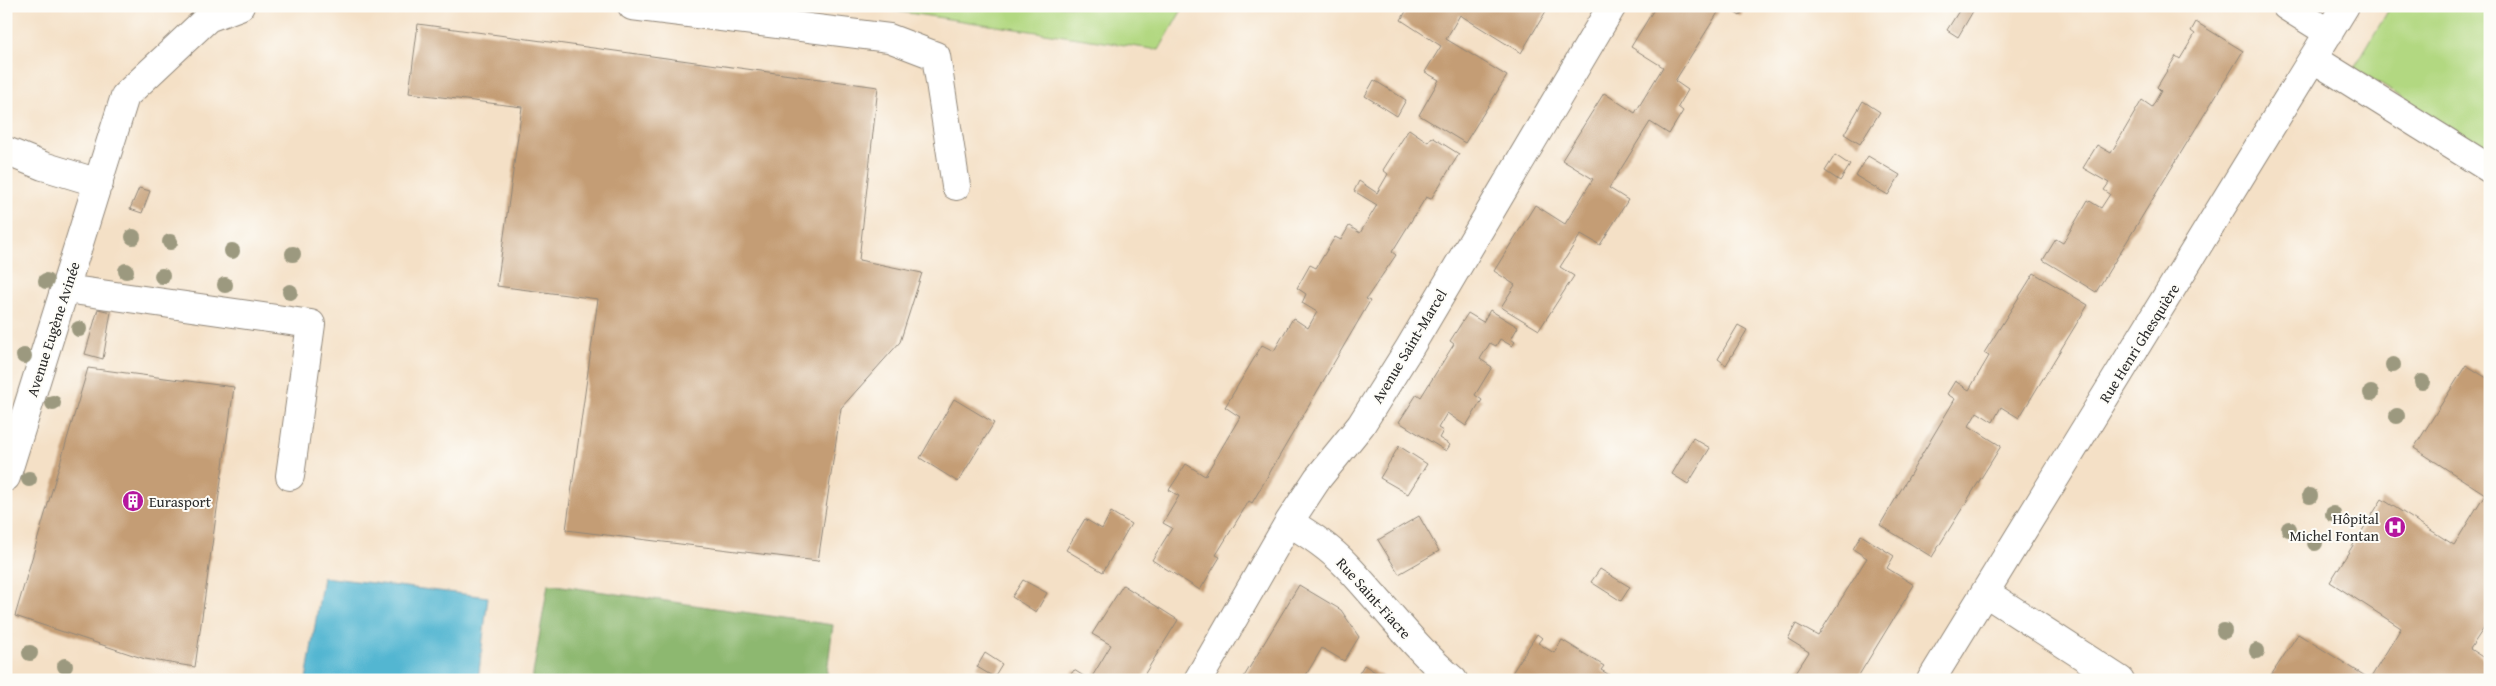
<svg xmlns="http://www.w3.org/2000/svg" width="2496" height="686" viewBox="0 0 2496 686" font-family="'Gentium Book Plus',serif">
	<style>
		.green { fill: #b2d881; stroke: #6e8256 }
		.forest { fill: #8db86f; stroke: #5c724d }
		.water { fill: #52b6d1; stroke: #3e707e }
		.building { fill: #c49d74 }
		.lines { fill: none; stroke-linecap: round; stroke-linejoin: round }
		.minor-casing { stroke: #908678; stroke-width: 30 }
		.minor { stroke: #fff; stroke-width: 28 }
		.tree { fill: #9c997f }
		.labels { text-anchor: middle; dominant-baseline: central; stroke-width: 4; stroke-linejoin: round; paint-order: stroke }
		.street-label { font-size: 15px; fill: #2b2b2b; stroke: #fdfcf7 }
		.poi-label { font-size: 15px; fill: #2b2b2b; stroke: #fdfcf7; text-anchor: start }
	</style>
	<rect width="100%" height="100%" fill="#fdfcf7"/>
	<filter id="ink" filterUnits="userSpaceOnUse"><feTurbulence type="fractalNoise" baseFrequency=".02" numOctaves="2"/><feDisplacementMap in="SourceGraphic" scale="10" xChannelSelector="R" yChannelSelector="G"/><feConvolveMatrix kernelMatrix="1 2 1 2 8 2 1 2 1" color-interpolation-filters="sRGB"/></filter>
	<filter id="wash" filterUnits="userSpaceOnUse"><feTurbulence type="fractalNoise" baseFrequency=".0096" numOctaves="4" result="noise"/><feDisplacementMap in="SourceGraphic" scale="20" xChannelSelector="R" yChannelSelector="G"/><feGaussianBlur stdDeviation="1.12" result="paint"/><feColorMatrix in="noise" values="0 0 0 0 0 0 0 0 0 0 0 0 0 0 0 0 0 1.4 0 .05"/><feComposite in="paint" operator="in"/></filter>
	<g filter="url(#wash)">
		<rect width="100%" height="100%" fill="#f4e0c6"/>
		<!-- green -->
		<path class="green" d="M 861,6 L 1184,6 L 1159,50 Z
			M 2391,6 L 2490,6 L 2490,152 L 2354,68 Z"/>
		<!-- forest -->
		<path class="forest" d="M 548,584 L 833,625 L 826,680 L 532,680 Z"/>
		<!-- water -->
		<path class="water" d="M 323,577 L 488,597 L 478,680 L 306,680 Z"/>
		<g id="blocks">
			<!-- building -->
			<path class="building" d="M 1409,6 L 1458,6 L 1464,10 L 1466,6 L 1549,6 L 1521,53 L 1460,15 L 1446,39 L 1507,76 L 1465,143 L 1419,115 L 1439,80 L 1425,72 L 1441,46 L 1401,20 Z
				M 1656,6 L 1710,6 L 1719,11 L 1675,81 L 1688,90 L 1678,107 L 1683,111 L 1669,134 L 1650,122 L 1609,188 L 1628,200 L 1600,245 L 1581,234 L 1560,267 L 1574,276 L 1539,330 L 1501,307 L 1515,285 L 1494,271 L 1535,205 L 1565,224 L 1593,179 L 1562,160 L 1604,93 L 1635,113 L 1663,67 L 1631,47 Z
				M 1725,6 L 1746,6 L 1740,16 Z
				M 1962,6 L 1976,6 L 1958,37 L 1947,30 Z
				M 2196,22 L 2243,51 L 2096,292 L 2043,260 L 2056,239 L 2063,243 L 2088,200 L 2101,208 L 2110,194 L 2104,190 L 2109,183 L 2083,168 L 2097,145 L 2111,153 L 2142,100 L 2152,107 L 2161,91 L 2157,87 L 2176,56 L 2180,59 L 2195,34 L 2191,31 Z
				M 418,24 L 878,87 L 859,260 L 922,273 L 900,342 L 841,408 L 818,561 L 566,530 L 598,299 L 497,286 L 522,107 L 409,93 Z
				M 1374,80 L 1406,100 L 1397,116 L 1365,96 Z
				M 1863,101 L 1880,112 L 1860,144 L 1844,134 Z
				M 1409,129 L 1428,142 L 1432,137 L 1459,154 L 1431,199 L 1426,197 L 1392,252 L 1396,255 L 1366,299 L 1370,301 L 1252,503 L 1249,501 L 1216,555 L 1220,557 L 1200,590 L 1152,560 L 1172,528 L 1163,523 L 1179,496 L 1169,490 L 1186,464 L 1205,476 L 1240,417 L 1225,407 L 1262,345 L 1274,351 L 1293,318 L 1308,328 L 1317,312 L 1302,303 L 1306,294 L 1297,288 L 1310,265 L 1316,268 L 1335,237 L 1341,240 L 1349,226 L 1360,233 L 1377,205 L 1354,191 L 1359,181 L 1377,193 L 1388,174 L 1383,170 Z
				M 1835,155 L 1850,165 L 1840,181 L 1825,171 Z
				M 1868,156 L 1900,175 L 1888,195 L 1856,176 Z
				M 139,188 L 150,191 L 142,213 L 130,209 Z
				M 2034,273 L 2088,305 L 2019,418 L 2001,407 L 1993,422 L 1977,412 L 1969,426 L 2001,446 L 1932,557 L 1880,525 L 1955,399 L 1947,394 L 1955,381 L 1969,390 L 1989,356 L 1984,353 Z
				M 98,309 L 111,312 L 103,359 L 85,354 Z
				M 1490,310 L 1518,327 L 1511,339 L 1515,342 L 1512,346 L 1500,339 L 1496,346 L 1490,343 L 1480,359 L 1492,367 L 1475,395 L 1482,400 L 1466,426 L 1447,413 L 1438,428 L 1443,431 L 1439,438 L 1450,445 L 1446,451 L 1399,422 L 1417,394 L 1421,397 L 1454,344 L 1450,341 L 1468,313 L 1483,322 Z
				M 1738,325 L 1747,330 L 1726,365 L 1718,359 Z
				M 2466,365 L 2490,380 L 2490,619 L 2470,649 L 2490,662 L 2490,680 L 2268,680 L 2298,634 L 2370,679 L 2401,628 L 2330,582 L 2382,499 L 2454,545 L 2485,494 L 2414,448 Z
				M 88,368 L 234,387 L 195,667 L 145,659 L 15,616 Z
				M 954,399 L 994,423 L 958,482 L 920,458 Z
				M 1693,438 L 1710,448 L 1688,484 L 1672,474 Z
				M 1399,446 L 1427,464 L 1408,494 L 1380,478 Z
				M 1111,512 L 1131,524 L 1103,572 L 1066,550 L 1085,519 L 1102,529 Z
				M 1419,516 L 1439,551 L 1399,574 L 1378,540 Z
				M 1861,535 L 1894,556 L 1887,568 L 1914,585 L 1856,680 L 1791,680 L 1809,652 L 1788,639 L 1796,624 L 1818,636 L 1867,558 L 1853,549 Z
				M 1600,569 L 1630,587 L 1621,601 L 1591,582 Z
				M 1023,580 L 1047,593 L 1036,612 L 1012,597 Z
				M 1123,585 L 1178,620 L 1141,680 L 1067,680 L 1074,670 L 1090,680 L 1111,645 L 1092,634 Z
				M 1299,585 L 1341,610 L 1359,637 L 1344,661 L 1322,648 L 1303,680 L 1242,680 Z
				M 1537,634 L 1542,638 L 1538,643 L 1554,653 L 1562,640 L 1604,666 L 1601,670 L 1613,677 L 1612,680 L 1523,680 L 1512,673 Z
				M 985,653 L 1002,664 L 994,677 L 977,667 Z
				M 1364,665 L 1388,680 L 1355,680 Z"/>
		</g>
	</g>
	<g filter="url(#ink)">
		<use href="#blocks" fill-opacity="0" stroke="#908678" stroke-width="1"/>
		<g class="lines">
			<!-- minor casing -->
			<g class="minor-casing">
				<path id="minor" d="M 632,6 L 889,38 L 936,56 L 956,186
					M 2286,6 L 2329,33
					M 2314,59 L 2490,169
					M 6,151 L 43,166 L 99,183
					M 66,289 L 311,324 L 290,476
					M 6,477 L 125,96 L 208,18 L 240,6
					M 1289,522 C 1310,535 1330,548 1347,566 C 1383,604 1413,646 1453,680
					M 1986,593 L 2120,680
					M 1198,680 L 1289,522 L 1318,478 L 1361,425 L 1410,347 L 1612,6
					M 1931,680 L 2345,6"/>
			</g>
			<!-- minor -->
			<use href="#minor" class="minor"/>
		</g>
		<!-- trees -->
		<g class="tree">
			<circle cx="133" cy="237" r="8"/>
			<circle cx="170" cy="242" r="8"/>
			<circle cx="232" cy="251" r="8"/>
			<circle cx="293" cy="254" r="8"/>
			<circle cx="126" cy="271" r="8"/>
			<circle cx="162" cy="276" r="8"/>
			<circle cx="46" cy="281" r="8"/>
			<circle cx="225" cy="285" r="8"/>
			<circle cx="290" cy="292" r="8"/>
			<circle cx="79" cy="329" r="8"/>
			<circle cx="24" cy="356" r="8"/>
			<circle cx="2393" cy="365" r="8"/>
			<circle cx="2422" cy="382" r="8"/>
			<circle cx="2371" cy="393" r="8"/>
			<circle cx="53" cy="403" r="8"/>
			<circle cx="2397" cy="416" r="8"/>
			<circle cx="29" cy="479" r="8"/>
			<circle cx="2310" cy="496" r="8"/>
			<circle cx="2333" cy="514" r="8"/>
			<circle cx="2289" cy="529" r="8"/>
			<circle cx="2315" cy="543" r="8"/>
			<circle cx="2224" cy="631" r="8"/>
			<circle cx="2257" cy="651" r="8"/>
			<circle cx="30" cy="653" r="8"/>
			<circle cx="65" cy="666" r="8"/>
		</g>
	</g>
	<!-- icons -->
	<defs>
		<g id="building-disc" transform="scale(1.125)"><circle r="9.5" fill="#b5179e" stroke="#fdfcf7"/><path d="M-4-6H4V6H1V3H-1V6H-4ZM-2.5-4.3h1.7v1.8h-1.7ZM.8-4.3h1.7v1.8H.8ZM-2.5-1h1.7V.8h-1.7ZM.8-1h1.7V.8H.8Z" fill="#fff"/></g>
		<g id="hospital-disc" transform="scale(1.125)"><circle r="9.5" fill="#b5179e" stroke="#fdfcf7"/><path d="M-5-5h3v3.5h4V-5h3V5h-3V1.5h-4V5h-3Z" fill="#fff"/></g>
	</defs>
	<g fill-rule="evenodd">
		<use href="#building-disc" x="133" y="501"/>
		<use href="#hospital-disc" x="2395" y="527"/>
	</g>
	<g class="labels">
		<!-- street labels -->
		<g class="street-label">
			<text transform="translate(53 329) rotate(-72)">Avenue Eugène Avinée</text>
			<text transform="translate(2139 343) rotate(-58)">Rue Henri Ghesquière</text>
			<text transform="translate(1409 346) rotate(-59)">Avenue Saint-Marcel</text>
			<text transform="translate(1374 598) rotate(48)">Rue Saint-Fiacre</text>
		</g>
		<!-- poi labels -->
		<g class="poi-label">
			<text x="149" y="501">Eurasport</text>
			<text x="2379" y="518" text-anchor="end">Hôpital<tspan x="2379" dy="17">Michel Fontan</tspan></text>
		</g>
	</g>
	<!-- margin -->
	<rect width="2496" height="686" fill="none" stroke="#fdfcf7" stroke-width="25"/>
</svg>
